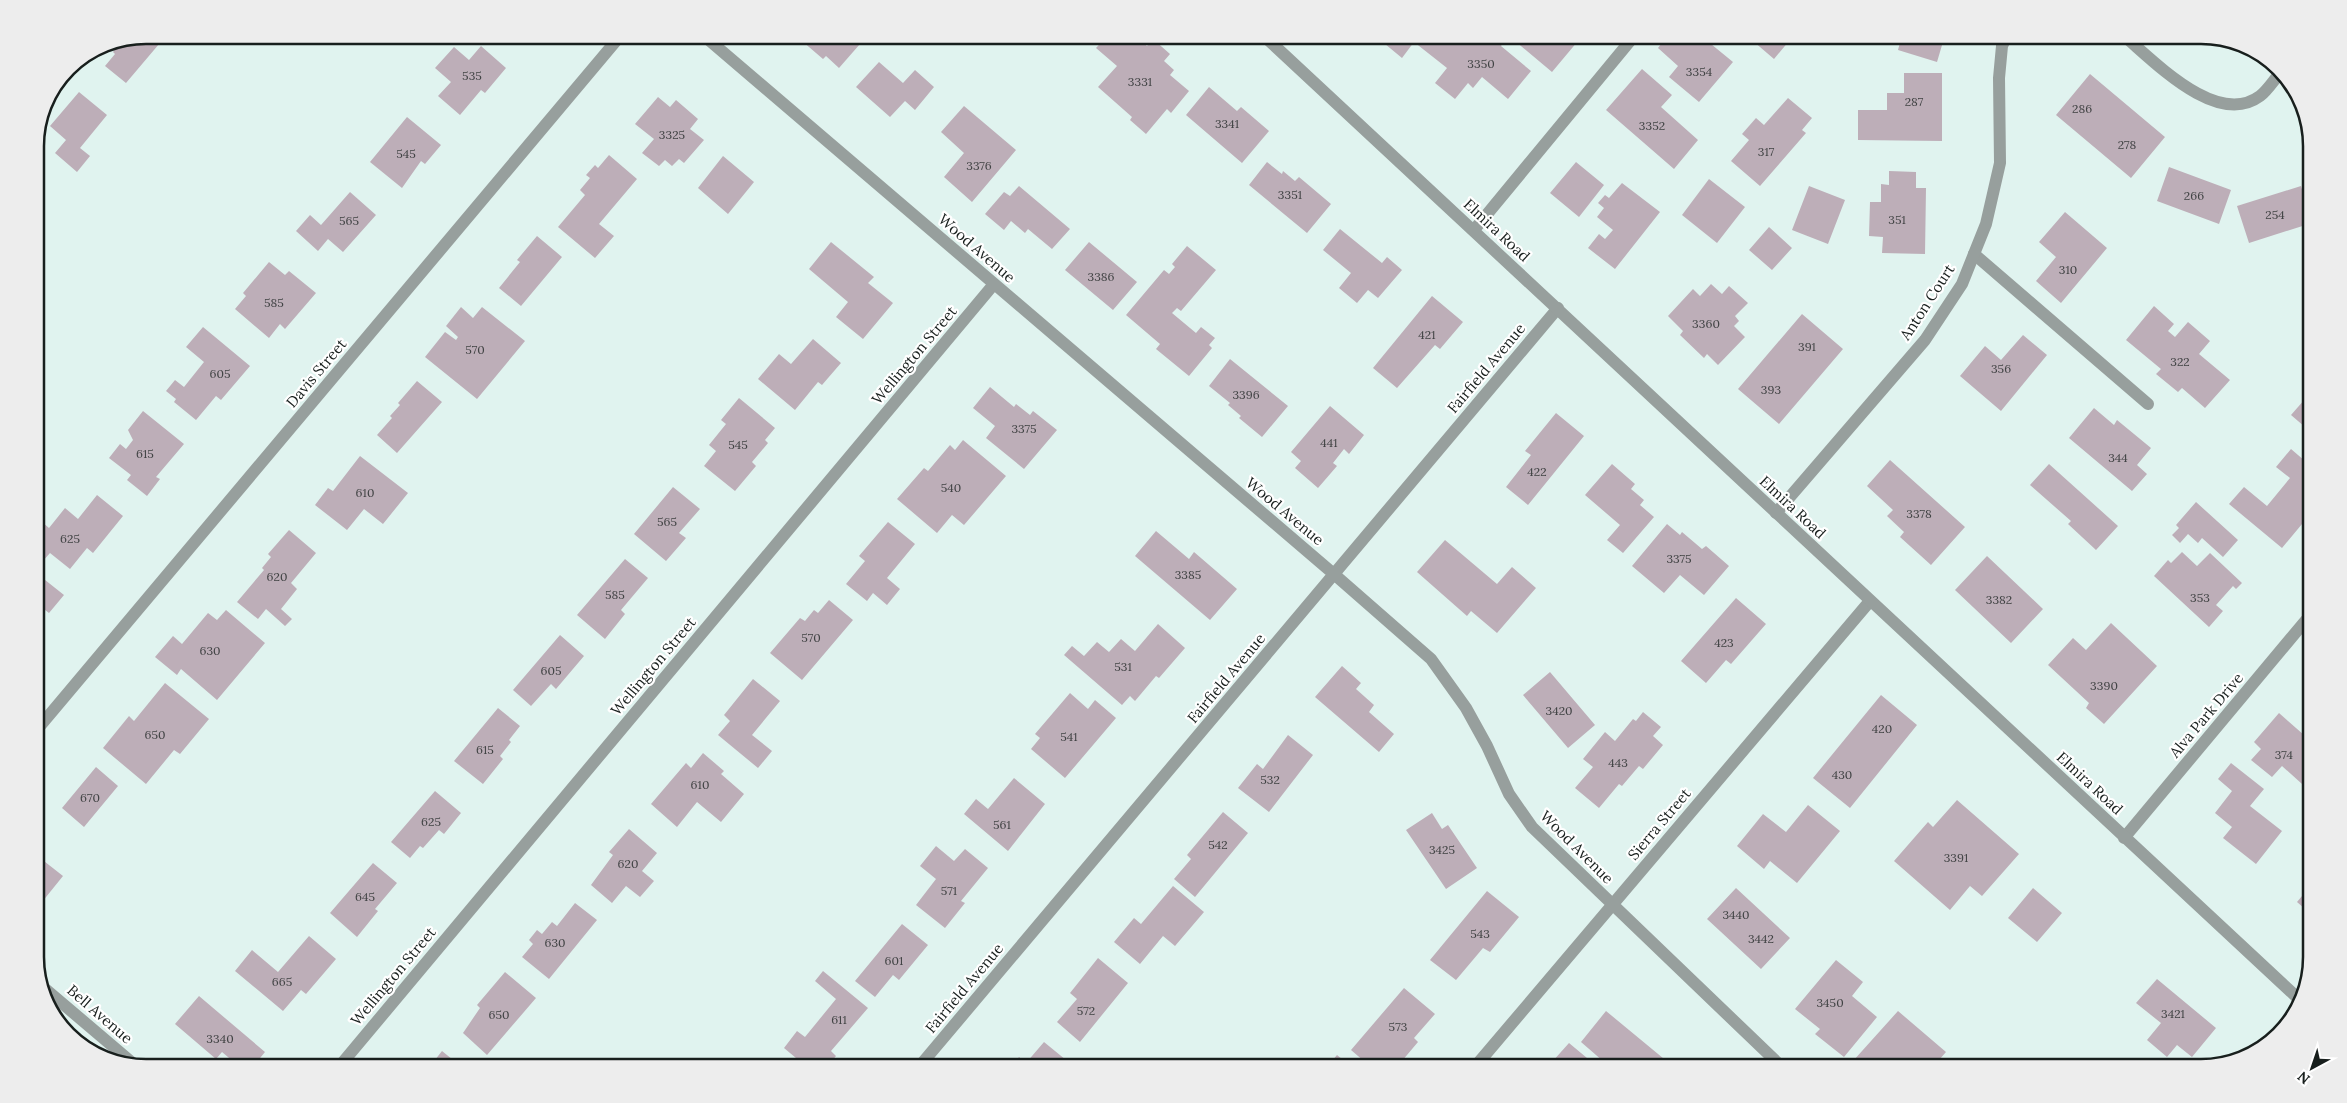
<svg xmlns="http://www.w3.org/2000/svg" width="2347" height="1103" viewBox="0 0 2347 1103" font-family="Lora,serif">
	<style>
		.building { fill: #bdaeb8 }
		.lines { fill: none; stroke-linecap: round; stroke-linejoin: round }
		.service { stroke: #979f9d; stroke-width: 12 }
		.minor { stroke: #979f9d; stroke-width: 12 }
		.tertiary { stroke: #979f9d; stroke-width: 12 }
		.labels { text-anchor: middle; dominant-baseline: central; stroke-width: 4.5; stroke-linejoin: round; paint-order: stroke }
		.number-label { font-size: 12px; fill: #414344 }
		.street-label { font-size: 15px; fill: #181f1d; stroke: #fff }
		.rim { fill: none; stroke: #181f1d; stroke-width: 2.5 }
	</style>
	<rect width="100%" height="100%" fill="#e0f3ef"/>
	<!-- building -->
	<path class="building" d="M 145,35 L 162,35 L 165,37 L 126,83 L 105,66 L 115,54 L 113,52 L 123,39 Z
		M 795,35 L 849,35 L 860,44 L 839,68 L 826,56 L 823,59 Z
		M 1108,35 L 1135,35 L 1147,46 L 1153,39 L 1170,54 L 1164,61 L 1174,70 L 1170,75 L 1189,91 L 1171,113 L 1167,109 L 1146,134 L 1130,120 L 1132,117 L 1098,87 L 1117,66 L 1096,48 Z
		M 1382,35 L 1493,35 L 1503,43 L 1501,46 L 1531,71 L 1508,99 L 1482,77 L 1473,88 L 1468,83 L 1455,99 L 1435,83 L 1447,68 L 1414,42 L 1402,58 L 1379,39 Z
		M 1508,35 L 1583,35 L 1552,72 Z
		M 1668,35 L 1700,35 L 1733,62 L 1699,102 L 1669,77 L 1678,66 L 1658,48 Z
		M 1746,35 L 1794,35 L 1774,59 Z
		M 1902,35 L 1945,35 L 1937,62 L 1898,50 Z
		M 481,46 L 506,68 L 485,93 L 481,90 L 460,115 L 438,96 L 451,82 L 435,68 L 454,47 L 469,60 Z
		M 879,62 L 903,83 L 915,70 L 934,87 L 915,110 L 905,101 L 890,117 L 856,87 Z
		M 1642,69 L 1672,95 L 1661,107 L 1698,140 L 1674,169 L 1606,110 Z
		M 1904,73 L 1942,73 L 1942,141 L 1858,140 L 1858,110 L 1887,110 L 1887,93 L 1904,93 Z
		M 2090,74 L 2165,137 L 2131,178 L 2056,115 Z
		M 1209,87 L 1237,111 L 1241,107 L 1269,131 L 1242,163 L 1186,115 Z
		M 79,92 L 107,115 L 80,148 L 90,156 L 77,172 L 55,153 L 66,140 L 50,126 Z
		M 658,97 L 670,107 L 676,100 L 698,119 L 690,129 L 704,140 L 684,163 L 679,159 L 672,166 L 665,160 L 659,166 L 642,153 L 654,139 L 635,124 Z
		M 1788,98 L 1812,118 L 1802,130 L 1806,133 L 1760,186 L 1731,161 L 1749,140 L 1742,134 L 1756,118 L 1764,125 Z
		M 964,106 L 1016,150 L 972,202 L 944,177 L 964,153 L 941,132 Z
		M 407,117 L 441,145 L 425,164 L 421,161 L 402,188 L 370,162 Z
		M 609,155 L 637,179 L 599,224 L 614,236 L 595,258 L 558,227 L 585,195 L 580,190 L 590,178 L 586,175 L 595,165 L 598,168 Z
		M 723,156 L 754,182 L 728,214 L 698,188 Z
		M 1267,162 L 1282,174 L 1283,171 L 1295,181 L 1299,177 L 1331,204 L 1307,233 L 1249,185 Z
		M 1576,162 L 1604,185 L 1579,217 L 1550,193 Z
		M 2169,167 L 2231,190 L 2219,224 L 2157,201 Z
		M 1889,171 L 1916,172 L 1916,188 L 1926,188 L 1925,254 L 1882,253 L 1883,237 L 1869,236 L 1870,202 L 1881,202 L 1881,184 L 1889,185 Z
		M 1709,179 L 1745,207 L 1717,243 L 1682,215 Z
		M 1622,183 L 1660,212 L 1615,269 L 1588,248 L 1599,234 L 1605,239 L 1613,230 L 1597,217 L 1604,208 L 1598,203 L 1605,195 L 1609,198 Z
		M 35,185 L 43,191 L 35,200 Z
		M 1019,186 L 1070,229 L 1052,249 L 1028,229 L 1025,233 L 1011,221 L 1004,230 L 985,214 L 1004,192 L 1010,196 Z
		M 1809,186 L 1845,200 L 1828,244 L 1792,230 Z
		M 2301,186 L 2312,223 L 2249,243 L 2237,206 Z
		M 350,192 L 376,215 L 343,252 L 328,239 L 318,251 L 296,231 L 310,215 L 321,225 Z
		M 2065,212 L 2107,248 L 2061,303 L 2036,281 L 2056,257 L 2039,242 Z
		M 1769,227 L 1792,248 L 1772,270 L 1749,250 Z
		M 1340,229 L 1382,263 L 1387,257 L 1402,270 L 1378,298 L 1368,290 L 1357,303 L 1339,288 L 1351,273 L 1323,250 Z
		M 537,236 L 562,257 L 521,306 L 499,288 L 520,262 L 517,260 Z
		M 831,242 L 874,277 L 868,283 L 893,303 L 863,339 L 836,317 L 848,302 L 809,269 Z
		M 1089,242 L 1137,282 L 1113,310 L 1065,270 Z
		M 1187,246 L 1216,270 L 1181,311 L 1177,308 L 1172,313 L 1196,333 L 1201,327 L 1215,338 L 1209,345 L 1212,348 L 1189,376 L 1156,349 L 1160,344 L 1126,315 L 1164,270 L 1169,274 L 1175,267 L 1172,264 Z
		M 269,262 L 285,275 L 289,271 L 316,293 L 285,329 L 280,324 L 269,338 L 235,309 L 246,296 L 243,293 Z
		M 1711,284 L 1722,294 L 1729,286 L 1748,303 L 1735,316 L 1739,321 L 1734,326 L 1745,337 L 1718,365 L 1707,354 L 1704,358 L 1680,335 L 1683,331 L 1668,316 L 1693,289 L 1700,296 Z
		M 1432,296 L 1463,322 L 1440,349 L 1435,345 L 1397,388 L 1373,368 Z
		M 2154,306 L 2174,324 L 2168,331 L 2175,337 L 2188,322 L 2210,341 L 2199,354 L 2230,380 L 2205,408 L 2182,388 L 2178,392 L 2156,374 L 2161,369 L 2126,340 Z
		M 461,307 L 473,318 L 482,307 L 525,341 L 477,399 L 425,357 L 445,332 L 456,340 L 458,337 L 446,326 Z
		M 1802,314 L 1843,349 L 1779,424 L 1738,389 Z
		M 203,327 L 250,366 L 221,400 L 216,396 L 196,420 L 174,402 L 176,399 L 166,391 L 175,380 L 184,387 L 204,362 L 186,347 Z
		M 2023,335 L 2047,355 L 2001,411 L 1960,376 L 1985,346 L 2001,360 Z
		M 813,339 L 841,363 L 822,385 L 818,382 L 795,410 L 758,379 L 779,354 L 791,364 Z
		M 1230,359 L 1288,406 L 1262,437 L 1239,418 L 1241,416 L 1228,405 L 1230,403 L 1209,386 Z
		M 2312,377 L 2312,389 L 2306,384 Z
		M 417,381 L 442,402 L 397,453 L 377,435 L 392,418 L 390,416 L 400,405 L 398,403 Z
		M 990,387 L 1014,407 L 1016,404 L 1030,415 L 1033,411 L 1057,430 L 1024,469 L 986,438 L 995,426 L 973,408 Z
		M 2312,391 L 2312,433 L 2291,415 Z
		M 739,398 L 775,428 L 765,440 L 768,443 L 752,462 L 756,466 L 735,491 L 704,466 L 716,451 L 709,445 L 726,424 L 721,420 Z
		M 1330,406 L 1364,435 L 1349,454 L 1344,449 L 1333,463 L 1337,466 L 1318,488 L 1295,468 L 1301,461 L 1291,452 Z
		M 2094,408 L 2114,425 L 2117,420 L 2151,448 L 2137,465 L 2147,474 L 2132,491 L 2069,438 Z
		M 143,411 L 184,444 L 156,477 L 160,479 L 147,496 L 127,480 L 131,475 L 109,458 L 120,444 L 126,449 L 133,440 L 128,430 Z
		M 1556,413 L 1584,436 L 1528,505 L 1506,487 L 1531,455 L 1525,451 Z
		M 963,440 L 1006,476 L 964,525 L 952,515 L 937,533 L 897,499 L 924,468 L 928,471 L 950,445 L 955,450 Z
		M 2291,449 L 2312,467 L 2312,480 L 2306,487 L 2312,492 L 2312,512 L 2282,548 L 2229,504 L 2244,487 L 2267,506 L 2290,478 L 2276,467 Z
		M 360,456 L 408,493 L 383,524 L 364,509 L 347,530 L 315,505 L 328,488 L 333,491 Z
		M 1890,460 L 1965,527 L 1931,565 L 1900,537 L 1904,532 L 1887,516 L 1893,510 L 1867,486 Z
		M 1612,464 L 1635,484 L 1631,489 L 1644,500 L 1640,505 L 1654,517 L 1623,553 L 1607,540 L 1620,525 L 1585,495 Z
		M 2049,464 L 2118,526 L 2096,550 L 2068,524 L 2071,521 L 2030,485 Z
		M 673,487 L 700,509 L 679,533 L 686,538 L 666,561 L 634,534 Z
		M 97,495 L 123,516 L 93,553 L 87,548 L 70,569 L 50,553 L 42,562 L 35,557 L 35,516 L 49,528 L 65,508 L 78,519 Z
		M 2196,502 L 2238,540 L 2223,557 L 2202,538 L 2198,543 L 2188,534 L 2180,543 L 2172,535 L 2179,528 L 2176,525 Z
		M 888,522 L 915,544 L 887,578 L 900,589 L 887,605 L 873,593 L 867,601 L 846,584 L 865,561 L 859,556 Z
		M 1667,524 L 1680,535 L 1682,532 L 1702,549 L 1706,546 L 1729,566 L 1704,595 L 1680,575 L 1664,593 L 1632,566 Z
		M 289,530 L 316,553 L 291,583 L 297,589 L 281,609 L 292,619 L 285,626 L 266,609 L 258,619 L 237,602 L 264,570 L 262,568 L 271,557 L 268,554 Z
		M 1156,531 L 1189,559 L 1194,552 L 1237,589 L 1210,620 L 1135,556 Z
		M 1445,540 L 1497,584 L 1512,567 L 1536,588 L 1497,633 L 1471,611 L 1467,616 L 1417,572 Z
		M 2182,552 L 2197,566 L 2210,553 L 2242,583 L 2236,589 L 2233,586 L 2216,605 L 2223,611 L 2209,627 L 2154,576 L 2168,560 L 2171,563 Z
		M 1987,556 L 2043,609 L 2011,643 L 1955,590 Z
		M 625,559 L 648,578 L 621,610 L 625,614 L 605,639 L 577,615 Z
		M 35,572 L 64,595 L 49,613 L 40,606 L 35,612 Z
		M 1736,598 L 1766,624 L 1731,664 L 1726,660 L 1706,683 L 1681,661 Z
		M 829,600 L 853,620 L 802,680 L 770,653 L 800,618 L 805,621 L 814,610 L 818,613 Z
		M 226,610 L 265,643 L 217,700 L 181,669 L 177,675 L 155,657 L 173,636 L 182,644 L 208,613 L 217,620 Z
		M 2111,623 L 2157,666 L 2104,724 L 2086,708 L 2089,703 L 2048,665 L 2073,638 L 2086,650 Z
		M 1158,624 L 1185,648 L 1159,678 L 1156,676 L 1135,701 L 1130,696 L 1122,705 L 1064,655 L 1072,646 L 1084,656 L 1097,642 L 1109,652 L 1121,639 L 1135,651 Z
		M 560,635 L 584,656 L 556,689 L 551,684 L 531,706 L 513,690 Z
		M 1342,666 L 1361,683 L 1356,689 L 1374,705 L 1369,712 L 1394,734 L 1379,752 L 1315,697 Z
		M 1550,672 L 1595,725 L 1568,748 L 1523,695 Z
		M 753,679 L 780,701 L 752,735 L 772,751 L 758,768 L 718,735 L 730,721 L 724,715 Z
		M 165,683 L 209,719 L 180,754 L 174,750 L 146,784 L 103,748 L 129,716 L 134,721 Z
		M 1070,693 L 1088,709 L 1095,700 L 1116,718 L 1065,778 L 1031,749 L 1040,738 L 1035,734 Z
		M 1881,695 L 1917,725 L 1850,808 L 1813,778 Z
		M 498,708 L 520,726 L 509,740 L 511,742 L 500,756 L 503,759 L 483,784 L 454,761 Z
		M 1643,712 L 1661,727 L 1653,736 L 1663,745 L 1643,769 L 1639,766 L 1622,786 L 1619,784 L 1599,808 L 1575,788 L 1593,767 L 1583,759 L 1605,732 L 1615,741 L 1633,719 L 1636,721 Z
		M 2279,713 L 2312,742 L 2312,793 L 2282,766 L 2272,777 L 2251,760 L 2261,749 L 2254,742 Z
		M 1288,735 L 1313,755 L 1269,812 L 1238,788 L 1257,764 L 1263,769 Z
		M 703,753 L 724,771 L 721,774 L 744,794 L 721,822 L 697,802 L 677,827 L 651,804 L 686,763 L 691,768 Z
		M 2231,763 L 2264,789 L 2250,806 L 2282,831 L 2256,864 L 2223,838 L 2232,827 L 2215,813 L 2232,791 L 2218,779 Z
		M 96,767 L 118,786 L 84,827 L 62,808 Z
		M 1014,778 L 1045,804 L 1008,851 L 964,814 L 976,799 L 988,809 Z
		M 435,791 L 461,813 L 444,834 L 439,830 L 423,848 L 420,846 L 410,858 L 391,842 Z
		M 1957,800 L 2019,854 L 1982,896 L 1970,886 L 1950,910 L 1894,861 L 1928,822 L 1933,827 Z
		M 1808,805 L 1840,831 L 1797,883 L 1770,861 L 1764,869 L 1737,846 L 1763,814 L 1786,832 Z
		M 1223,812 L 1248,833 L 1195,897 L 1174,879 L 1191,859 L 1187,855 Z
		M 1432,813 L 1442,829 L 1448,825 L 1477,868 L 1446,889 L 1406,830 Z
		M 629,829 L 657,853 L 642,871 L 654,881 L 640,897 L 626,886 L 612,903 L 591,885 L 613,855 L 609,852 Z
		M 936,846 L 954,861 L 965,849 L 988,868 L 961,901 L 965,903 L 945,928 L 916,905 L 936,879 L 920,866 Z
		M 35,854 L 63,876 L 42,902 L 35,897 Z
		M 373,863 L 397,883 L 375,909 L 378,911 L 357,937 L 330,913 Z
		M 2312,884 L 2312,915 L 2297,902 Z
		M 1173,886 L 1204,912 L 1175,946 L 1163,936 L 1140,964 L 1114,942 L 1134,918 L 1141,924 Z
		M 1736,888 L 1790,938 L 1761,969 L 1707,919 Z
		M 2033,888 L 2062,913 L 2037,942 L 2008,918 Z
		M 1487,891 L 1519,917 L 1490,952 L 1483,948 L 1456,980 L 1430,960 Z
		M 575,903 L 597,920 L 549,979 L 522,957 L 533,944 L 529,940 L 537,930 L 542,934 L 552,922 L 557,926 Z
		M 902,924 L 928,945 L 899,980 L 893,975 L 875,997 L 855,981 Z
		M 309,936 L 336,959 L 306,994 L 301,990 L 283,1011 L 235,971 L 252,950 L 278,972 Z
		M 1098,958 L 1128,983 L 1080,1042 L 1057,1022 L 1077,999 L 1070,993 Z
		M 1836,960 L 1863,982 L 1852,996 L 1877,1017 L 1844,1057 L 1815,1034 L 1820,1029 L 1795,1009 Z
		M 823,971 L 868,1008 L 831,1051 L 836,1056 L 826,1068 L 808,1068 L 784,1048 L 797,1031 L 805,1037 L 836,999 L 815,981 Z
		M 505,972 L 536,998 L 487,1055 L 463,1033 L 480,1008 L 477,1005 Z
		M 2157,979 L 2216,1028 L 2192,1057 L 2177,1045 L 2167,1057 L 2147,1040 L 2161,1023 L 2136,1003 Z
		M 1404,988 L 1435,1014 L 1414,1038 L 1418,1042 L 1396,1068 L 1372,1068 L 1351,1050 Z
		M 199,996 L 265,1052 L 252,1068 L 241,1068 L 222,1052 L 216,1059 L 175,1024 Z
		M 1606,1011 L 1675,1068 L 1611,1068 L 1581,1042 Z
		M 1898,1011 L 1946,1052 L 1932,1068 L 1861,1068 L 1853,1061 Z
		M 1044,1042 L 1066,1060 L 1060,1068 L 1010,1068 L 1019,1057 L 1026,1063 Z
		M 1569,1043 L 1599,1068 L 1559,1068 L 1552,1062 Z
		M 442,1051 L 463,1068 L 417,1068 L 424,1059 L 431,1065 Z
		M 1337,1055 L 1353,1068 L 1326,1068 Z
		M 1953,1060 L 1963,1068 L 1946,1068 Z"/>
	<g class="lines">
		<!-- service -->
		<path class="service" d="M 1474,230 L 1635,35
			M 1974,254 L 2148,404"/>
		<!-- minor -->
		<path class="minor" d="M 703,35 L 1335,575 L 1431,659 L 1466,708 L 1487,746 L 1509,794 L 1532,827 L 1783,1068
			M 2123,35 C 2154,61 2217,128 2260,96 C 2267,91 2274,80 2280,73
			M 1776,513 L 1925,340 L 1962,284 L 1986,224 L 2000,163 L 1999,78 L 2002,46 L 2007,35
			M 35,732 L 621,35
			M 2124,838 L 2312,613
			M 43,987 L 136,1066
			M 338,1068 L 994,284
			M 918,1068 L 1558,308
			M 1474,1068 L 1870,601"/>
		<!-- tertiary -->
		<path class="tertiary" d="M 1263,35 L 2302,1002"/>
	</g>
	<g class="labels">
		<!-- number labels -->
		<g class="number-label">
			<text x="1481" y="63">3350</text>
			<text x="1699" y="71">3354</text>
			<text x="472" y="75">535</text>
			<text x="1140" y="81">3331</text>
			<text x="1914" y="101">287</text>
			<text x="2082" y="108">286</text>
			<text x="1227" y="123">3341</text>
			<text x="1652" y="125">3352</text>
			<text x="672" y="134">3325</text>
			<text x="2127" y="144">278</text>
			<text x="1766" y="151">317</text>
			<text x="406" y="153">545</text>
			<text x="979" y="165">3376</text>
			<text x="1290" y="194">3351</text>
			<text x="2194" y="195">266</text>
			<text x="2275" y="214">254</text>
			<text x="1897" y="219">351</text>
			<text x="349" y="220">565</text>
			<text x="2068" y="269">310</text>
			<text x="1101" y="276">3386</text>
			<text x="274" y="302">585</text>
			<text x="1706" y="323">3360</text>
			<text x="1427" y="334">421</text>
			<text x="1807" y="346">391</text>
			<text x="475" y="349">570</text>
			<text x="2180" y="361">322</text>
			<text x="2001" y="368">356</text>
			<text x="220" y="373">605</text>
			<text x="1771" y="389">393</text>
			<text x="1246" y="394">3396</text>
			<text x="1024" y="428">3375</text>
			<text x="1329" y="442">441</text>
			<text x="738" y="444">545</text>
			<text x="145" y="453">615</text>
			<text x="2118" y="457">344</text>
			<text x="1537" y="471">422</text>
			<text x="951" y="487">540</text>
			<text x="365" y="492">610</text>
			<text x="1919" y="513">3378</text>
			<text x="667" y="521">565</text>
			<text x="70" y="538">625</text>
			<text x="1679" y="558">3375</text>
			<text x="1188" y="574">3385</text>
			<text x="277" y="576">620</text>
			<text x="615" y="594">585</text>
			<text x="2200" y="597">353</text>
			<text x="1999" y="599">3382</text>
			<text x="811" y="637">570</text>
			<text x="1724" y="642">423</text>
			<text x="210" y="650">630</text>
			<text x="1123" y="666">531</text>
			<text x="551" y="670">605</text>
			<text x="2104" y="685">3390</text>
			<text x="1559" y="710">3420</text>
			<text x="1882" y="728">420</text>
			<text x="155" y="734">650</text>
			<text x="1069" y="736">541</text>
			<text x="485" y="749">615</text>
			<text x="2284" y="754">374</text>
			<text x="1618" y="762">443</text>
			<text x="1842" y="774">430</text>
			<text x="1270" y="779">532</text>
			<text x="700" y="784">610</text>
			<text x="90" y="797">670</text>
			<text x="431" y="821">625</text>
			<text x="1002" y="824">561</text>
			<text x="1218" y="844">542</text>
			<text x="1442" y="849">3425</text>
			<text x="1956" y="857">3391</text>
			<text x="628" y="863">620</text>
			<text x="949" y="890">571</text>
			<text x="365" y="896">645</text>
			<text x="1736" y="914">3440</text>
			<text x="1480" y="933">543</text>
			<text x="1761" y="938">3442</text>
			<text x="555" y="942">630</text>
			<text x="894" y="960">601</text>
			<text x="282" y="981">665</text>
			<text x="1830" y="1002">3450</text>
			<text x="1086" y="1010">572</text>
			<text x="2173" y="1013">3421</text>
			<text x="499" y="1014">650</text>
			<text x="839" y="1019">611</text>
			<text x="1398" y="1026">573</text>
			<text x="220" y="1038">3340</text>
		</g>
		<!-- street labels -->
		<g class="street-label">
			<text transform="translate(1497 230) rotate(43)">Elmira Road</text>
			<text transform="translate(977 248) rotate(41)">Wood Avenue</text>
			<text transform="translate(1927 302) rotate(-57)">Anton Court</text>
			<text transform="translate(914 355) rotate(-50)">Wellington Street</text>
			<text transform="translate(1486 368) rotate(-50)">Fairfield Avenue</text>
			<text transform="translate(316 373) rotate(-50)">Davis Street</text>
			<text transform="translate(1793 507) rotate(43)">Elmira Road</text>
			<text transform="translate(1285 511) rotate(40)">Wood Avenue</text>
			<text transform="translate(653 666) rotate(-50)">Wellington Street</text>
			<text transform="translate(1226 678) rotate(-50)">Fairfield Avenue</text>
			<text transform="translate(2206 715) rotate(-50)">Alva Park Drive</text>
			<text transform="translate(2090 783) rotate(43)">Elmira Road</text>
			<text transform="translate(1659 824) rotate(-50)">Sierra Street</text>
			<text transform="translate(1577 847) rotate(45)">Wood Avenue</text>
			<text transform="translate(393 976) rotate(-50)">Wellington Street</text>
			<text transform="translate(964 988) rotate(-50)">Fairfield Avenue</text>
			<text transform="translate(100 1014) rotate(41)">Bell Avenue</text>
		</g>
	</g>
	<!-- crop -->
	<path d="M0 0H2347V1103H0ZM146 44H2201A102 102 0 0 1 2303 146V957A102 102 0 0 1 2201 1059H146A102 102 0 0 1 44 957V146A102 102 0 0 1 146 44Z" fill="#ededed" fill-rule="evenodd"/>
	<path class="rim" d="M146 44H2201A102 102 0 0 1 2303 146V957A102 102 0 0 1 2201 1059H146A102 102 0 0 1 44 957V146A102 102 0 0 1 146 44Z"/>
	<!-- north arrow -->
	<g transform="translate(2312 1068) rotate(220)" stroke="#ffffff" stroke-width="4" paint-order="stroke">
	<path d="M0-4L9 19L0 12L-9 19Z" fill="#181f1d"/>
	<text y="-8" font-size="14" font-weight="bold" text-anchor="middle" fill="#181f1d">N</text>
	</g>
</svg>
